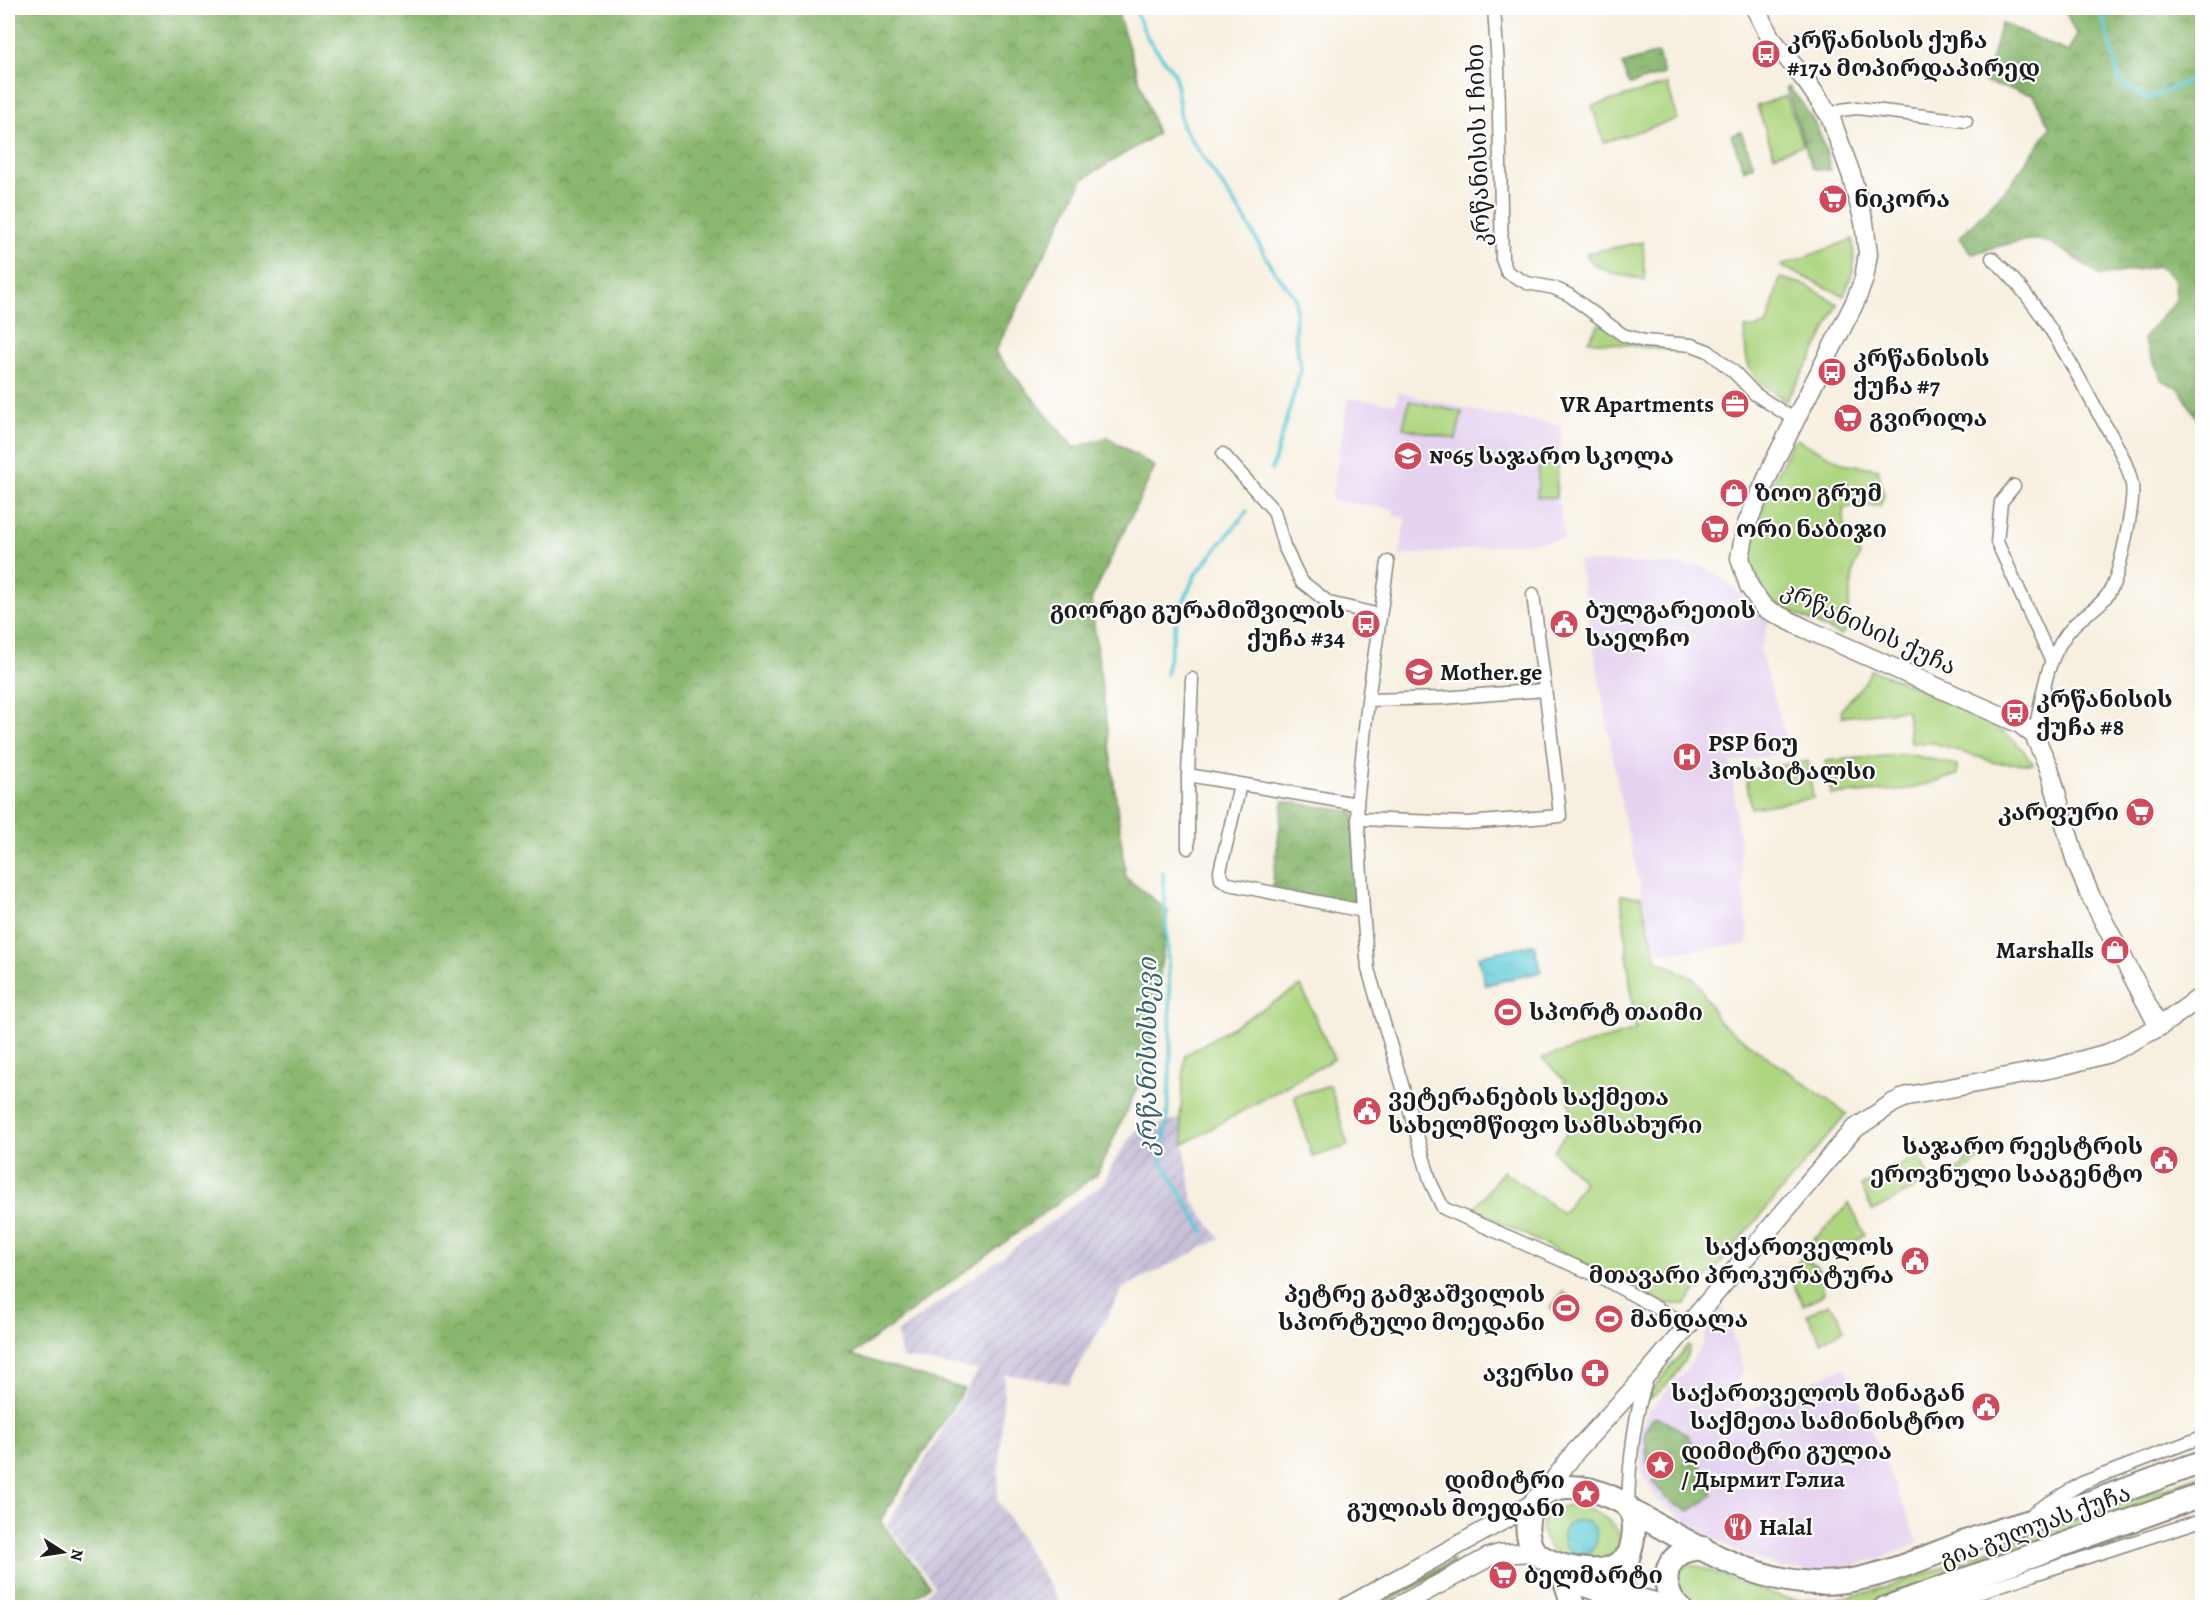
<svg xmlns="http://www.w3.org/2000/svg" width="2210" height="1615" viewBox="0 0 2210 1615" font-family="Alegreya,'Noto Serif Georgian',serif">
	<style>
		.built { fill: #e5d3f0 }
		.industrial { fill: url(#industrial-furrows) }
		.green { fill: #aed681; stroke: #65794e; stroke-width: 1.5; fill-rule: evenodd }
		.forest { fill: url(#forest-crowns); stroke: #536a46; stroke-width: 1.5 }
		.water { fill: url(#water-ripples); stroke: #3d737a; stroke-width: 1.5 }
		.lines { fill: none; stroke-linecap: round; stroke-linejoin: round }
		.stream { stroke: #5ecad7; stroke-width: 4 }
		.street-casing { stroke: #8a867e; stroke-width: 15 }
		.secondary-casing { stroke: #8a867e; stroke-width: 21 }
		.highway-casing { stroke: #8a867e; stroke-width: 26 }
		.street { stroke: #fff; stroke-width: 12 }
		.secondary { stroke: #fff; stroke-width: 18 }
		.highway { stroke: #fff; stroke-width: 22 }
		.labels { text-anchor: middle; dominant-baseline: central; stroke-width: 4.5; stroke-linejoin: round; paint-order: stroke }
		.poi-label { font-size: 24px; font-weight: bold; fill: #1c1c1c; stroke: #fff; text-anchor: start }
		.street-label { font-size: 24px; fill: #1c1c1c; stroke: #fff }
		.water-label { font-size: 26px; font-style: italic; fill: #366267; stroke: #fff }
	</style>
	<defs>
		<pattern id="industrial-furrows" width="10" height="10" patternUnits="userSpaceOnUse" patternTransform="scale(1.5)"><rect width="10" height="10" fill="#c7c0d8"/><path d="M-1 1l2-2M0 10L10 0M9 11l2-2" fill="none" stroke="#aaa4b9"/></pattern>
		<pattern id="forest-crowns" width="20" height="18" patternUnits="userSpaceOnUse" patternTransform="scale(1.5)"><rect width="20" height="18" fill="#8ab76f"/><path d="M2 6a3 3 0 1 1 6 0M12 15a3 3 0 1 1 6 0" fill="none" stroke="#70945a"/></pattern>
		<pattern id="water-ripples" width="26" height="14" patternUnits="userSpaceOnUse" patternTransform="scale(1.5)"><rect width="26" height="14" fill="#5ecad7"/><path d="M2 4q2-2 4 0t4 0M15 11q2-2 4 0t4 0" fill="none" stroke="#51adb8"/></pattern>
	</defs>
	<rect width="100%" height="100%" fill="#fff"/>
	<filter id="ink" filterUnits="userSpaceOnUse"><feTurbulence type="fractalNoise" baseFrequency=".0167" numOctaves="2"/><feDisplacementMap in="SourceGraphic" scale="12" xChannelSelector="R" yChannelSelector="G"/><feConvolveMatrix kernelMatrix="1 2 1 2 8 2 1 2 1" color-interpolation-filters="sRGB"/></filter>
	<filter id="wash" filterUnits="userSpaceOnUse"><feTurbulence type="fractalNoise" baseFrequency=".008" numOctaves="4" result="noise"/><feDisplacementMap in="SourceGraphic" scale="24" xChannelSelector="R" yChannelSelector="G"/><feGaussianBlur stdDeviation="1.35" result="paint"/><feColorMatrix in="noise" values="0 0 0 0 0 0 0 0 0 0 0 0 0 0 0 0 0 1.4 0 .05"/><feComposite in="paint" operator="in"/></filter>
	<g filter="url(#wash)">
		<rect width="100%" height="100%" fill="#f7efdf"/>
		<!-- built -->
		<path class="built" d="M 1399,392 L 1482,413 L 1562,425 L 1557,495 L 1565,539 L 1399,556 L 1406,517 L 1393,516 L 1393,509 L 1331,500 L 1348,398 L 1396,404 Z
			M 1578,561 L 1702,566 L 1717,573 L 1769,620 L 1760,650 L 1790,752 L 1731,762 L 1749,944 L 1656,954 L 1622,807 Z
			M 1723,1307 L 1744,1368 L 1737,1381 L 1744,1411 L 1845,1367 L 1919,1543 L 1878,1559 L 1821,1574 L 1780,1568 L 1741,1553 L 1696,1528 L 1659,1501 L 1641,1472 L 1638,1441 L 1641,1427 L 1648,1412 L 1687,1369 L 1701,1347 L 1708,1328 Z"/>
		<!-- industrial -->
		<path class="industrial" d="M 1180,1119 L 1193,1202 L 1220,1239 L 1123,1288 L 1069,1384 L 1005,1374 L 997,1499 L 1062,1607 L 912,1607 L 935,1586 L 887,1525 L 978,1370 L 902,1358 L 897,1333 L 1104,1183 L 1115,1160 L 1136,1130 Z"/>
		<!-- green -->
		<path class="green" d="M 1667,84 L 1678,119 L 1604,142 L 1592,106 Z
			M 1786,96 L 1803,145 L 1774,155 L 1757,106 Z
			M 1853,239 L 1854,268 L 1844,296 L 1781,266 Z
			M 1643,242 L 1645,280 C 1628,276 1592,273 1586,253 Z
			M 1780,278 L 1806,285 L 1838,304 L 1814,354 L 1786,401 C 1749,375 1745,374 1745,328 L 1755,328 L 1767,325 Z
			M 1599,324 L 1699,350 L 1697,353 L 1588,341 Z
			M 1409,401 L 1462,412 L 1456,439 L 1403,428 Z
			M 1796,439 L 1843,463 L 1878,469 L 1884,495 L 1880,506 L 1857,505 L 1843,509 L 1846,535 L 1852,539 L 1860,555 L 1854,567 L 1845,631 L 1840,635 L 1773,603 L 1764,594 L 1749,562 L 1750,533 L 1790,446 Z
			M 1539,463 L 1558,464 L 1556,498 L 1537,497 Z
			M 1871,670 C 1918,687 2008,719 2033,764 L 1996,763 L 1934,743 L 1910,742 L 1907,711 L 1903,710 L 1842,717 L 1841,710 L 1865,682 Z
			M 1908,754 L 1957,765 L 1957,775 L 1910,789 L 1831,795 L 1826,761 Z
			M 1808,761 L 1813,798 L 1751,808 L 1745,771 Z
			M 1621,895 L 1641,897 L 1657,960 L 1696,980 L 1719,1022 L 1847,1114 L 1685,1304 L 1663,1304 L 1474,1209 L 1503,1171 L 1563,1213 L 1584,1182 L 1553,1151 L 1574,1123 L 1564,1080 L 1542,1058 L 1635,1030 Z
			M 1301,986 L 1334,1059 L 1184,1144 L 1180,1119 L 1185,1055 Z
			M 1330,1085 L 1348,1146 L 1312,1157 L 1294,1096 Z
			M 1976,1141 L 1983,1157 L 1963,1173 L 1939,1184 L 1937,1180 L 1962,1167 Z
			M 1919,1155 L 1930,1180 L 1873,1211 L 1861,1186 Z
			M 1849,1203 L 1865,1235 L 1851,1244 L 1812,1248 L 1810,1244 Z
			M 1801,1258 L 1818,1268 L 1824,1292 L 1821,1296 L 1803,1305 L 1789,1274 Z
			M 1563,1292 L 1582,1308 L 1569,1324 L 1550,1308 Z
			M 1829,1304 L 1838,1314 L 1844,1330 L 1821,1342 L 1807,1314 Z
			M 1688,1345 L 1690,1347 C 1684,1367 1664,1392 1645,1401 L 1646,1398 Z
			M 2202,1475 L 2202,1486 L 1974,1565 L 1971,1556 Z
			M 1573,1505 C 1591,1508 1622,1521 1620,1544 C 1620,1550 1616,1556 1614,1562 C 1599,1560 1575,1561 1562,1556 C 1554,1554 1548,1547 1545,1540 C 1534,1517 1551,1507 1573,1505 ZM 1575,1521 L 1586,1554 L 1577,1554 L 1569,1550 L 1563,1534 L 1567,1526 Z
			M 1966,1559 L 1969,1567 L 1859,1608 L 1701,1607 L 1681,1602 L 1673,1575 L 1689,1563 C 1722,1574 1753,1591 1788,1598 C 1844,1609 1913,1577 1966,1559 Z"/>
		<!-- forest -->
		<path class="forest" d="M 8,8 L 1116,8 L 1157,134 L 1083,179 L 995,352 L 1074,448 L 1107,437 L 1155,467 L 1091,600 L 1126,878 L 1168,910 L 1149,1063 L 1097,1174 L 852,1355 L 964,1389 L 880,1521 L 930,1585 L 902,1607 L 8,1607 Z
			M 2064,8 L 2202,8 L 2202,427 L 2179,388 L 2163,381 L 2143,339 L 2176,300 L 2175,279 L 2158,266 L 2100,276 C 2085,265 2055,241 2036,240 C 2018,239 1989,249 1972,254 L 1960,237 L 2012,182 L 2051,127 L 2033,95 L 1985,83 L 2001,23 L 2068,52 L 2077,34 L 2072,27 Z
			M 1658,53 L 1664,74 L 1629,85 L 1622,64 Z
			M 1789,87 C 1810,111 1826,139 1830,170 L 1815,169 L 1812,167 L 1786,88 Z
			M 1741,132 L 1754,165 L 1744,170 L 1731,135 Z
			M 1283,801 L 1354,812 L 1357,905 L 1272,889 Z
			M 1657,1417 C 1669,1421 1677,1429 1688,1435 L 1713,1495 L 1689,1511 L 1671,1503 L 1653,1482 L 1656,1479 C 1668,1483 1675,1473 1672,1462 C 1663,1452 1657,1459 1647,1463 L 1645,1432 L 1651,1419 Z
			M 1453,1560 L 1455,1565 L 1378,1607 L 1369,1608 Z"/>
		<!-- water -->
		<path class="water" d="M 1534,944 L 1541,972 L 1485,985 L 1478,956 Z
			M1563 1537a17 17 0 1 1 34 0a17 17 0 1 1-34 0Z"/>
		<g class="lines">
			<!-- stream -->
			<path class="stream" d="M 1134,8 L 1148,39 L 1175,74 L 1182,126 L 1245,219 L 1272,268 L 1296,298 L 1295,335 L 1301,369 L 1272,469
				M 2101,8 L 2120,83 L 2147,99 L 2194,79 L 2202,83
				M 1166,674 L 1177,617 L 1195,575 L 1247,511
				M 1163,872 C 1168,968 1178,1065 1161,1160 L 1204,1232"/>
		</g>
	</g>
	<g filter="url(#ink)">
		<g class="lines">
			<!-- street casing -->
			<g class="street-casing">
				<path id="street" d="M 1494,8 L 1498,66 L 1502,259 L 1507,272 L 1527,283 L 1554,288 L 1569,295 L 1623,335 L 1644,341 L 1692,345 L 1708,351 L 1735,373 L 1755,394 L 1795,420
					M 1830,116 L 1841,110 L 1857,108 L 1966,121
					M 1992,258 C 2037,298 2069,359 2097,411 C 2110,434 2127,458 2132,485 C 2135,502 2120,570 2112,587 C 2104,605 2087,612 2074,625 C 2045,656 2043,696 2034,735
					M 1223,454 L 1274,511 L 1284,546 L 1301,581 L 1329,603 L 1380,615
					M 2014,486 L 2001,502 L 1997,542 L 2051,660
					M 1388,562 L 1368,700 L 1357,804 L 1363,911 L 1368,969 L 1431,1183 L 1443,1208 L 1602,1278 L 1688,1325
					M 1368,700 L 1442,698 L 1544,690
					M 1188,775 L 1192,679
					M 1240,785 L 1220,871 L 1221,879 L 1229,884 L 1363,911
					M 1359,819 L 1466,823 L 1560,816 C 1553,742 1542,668 1533,594
					M 1188,848 L 1188,775 L 1357,804
					M 1628,1507 C 1629,1463 1633,1419 1647,1378
					M 2034,1512 L 2082,1483 L 2202,1437
					M 1929,1608 L 2202,1520"/>
			</g>
			<!-- secondary casing -->
			<g class="secondary-casing">
				<path id="secondary" d="M 1755,8 L 1770,37 L 1806,81 L 1830,116 L 1851,174 L 1864,222 L 1868,254 L 1864,279 L 1855,302 L 1775,460 L 1746,526 L 1740,558 L 1749,586 L 1764,608 L 1804,628 L 2020,724 L 2034,735 L 2049,768 L 2076,862 L 2091,897 L 2159,1027
					M 1544,1493 L 1576,1451 L 1648,1373 L 1853,1130 L 1893,1103 L 1908,1096 L 2054,1068 L 2109,1053 L 2159,1027 L 2202,996
					M 1345,1608 L 1534,1503
					M 1395,1608 L 1489,1557 L 1499,1554 L 1534,1552"/>
			</g>
			<!-- highway casing -->
			<g class="highway-casing">
				<path id="highway" d="M 1631,1511 C 1685,1539 1740,1576 1802,1582 C 1866,1589 1923,1556 1982,1536 C 2015,1525 2049,1516 2082,1505 C 2122,1492 2162,1476 2202,1462
					M 1561,1574 L 1564,1578 L 1599,1590 L 1671,1608
					M 1564,1578 L 1574,1608
					M 1613,1608 L 1629,1555 C 1633,1542 1637,1523 1630,1510 C 1627,1504 1618,1500 1611,1497 C 1585,1485 1545,1478 1531,1510 C 1525,1522 1527,1534 1531,1546 C 1539,1564 1587,1574 1606,1569 C 1616,1567 1622,1561 1629,1555
					M 1680,1608 C 1664,1594 1660,1567 1680,1554 C 1686,1549 1695,1549 1703,1548
					M 1885,1608 L 2202,1495"/>
			</g>
			<!-- street -->
			<use href="#street" class="street"/>
			<!-- secondary -->
			<use href="#secondary" class="secondary"/>
			<!-- highway -->
			<use href="#highway" class="highway"/>
		</g>
	</g>
	<!-- icons -->
	<defs>
		<g id="bus-disc" transform="scale(1.5)"><circle r="9.5" fill="#d1495b" stroke="#fff"/><path d="M-5-6H5V4H4V6H2V4H-2V6H-4V4H-5ZM-3.5-4V0h7V-4ZM-3.5 1.2v1.5H-2V1.2ZM2 1.2v1.5H3.5V1.2Z" fill="#fff"/></g>
		<g id="supermarket-disc" transform="scale(1.5)"><circle r="9.5" fill="#d1495b" stroke="#fff"/><path d="M-6-5.5h2.5l.6 2H6L4.5 2H-2.5L-4.4-4H-6ZM-1.5 3.2a1.3 1.3 0 1 0 .1 0ZM3 3.2a1.3 1.3 0 1 0 .1 0Z" fill="#fff"/></g>
		<g id="office-disc" transform="scale(1.5)"><circle r="9.5" fill="#d1495b" stroke="#fff"/><path d="M-6-3h4V-5.5h4V-3h4V5H-6ZM-1-4.5V-3h2v-1.5ZM-6 0V1H6V0Z" fill="#fff"/></g>
		<g id="school-disc" transform="scale(1.5)"><circle r="9.5" fill="#d1495b" stroke="#fff"/><path d="M0-5L7-2L0 1L-7-2ZM-4 1L0 2.5L4 1V4Q0 6-4 4Z" fill="#fff"/></g>
		<g id="shop-disc" transform="scale(1.5)"><circle r="9.5" fill="#d1495b" stroke="#fff"/><path d="M-5-2.5h2.3a2.7 3.5 0 0 1 5.4 0H5L5.5 6h-11ZM-1.5-2.5h3a1.5 2.3 0 0 0-3 0Z" fill="#fff"/></g>
		<g id="civic-disc" transform="scale(1.5)"><circle r="9.5" fill="#d1495b" stroke="#fff"/><path d="M-.6-6.5H3V-4.5H.6V-3L4-1V1h2V6H-6V1h2V-1L-.6-3ZM-1.2 2.5V6h2.4V2.5Z" fill="#fff"/></g>
		<g id="hospital-disc" transform="scale(1.5)"><circle r="9.5" fill="#d1495b" stroke="#fff"/><path d="M-5-5h3v3.5h4V-5h3V5h-3V1.5h-4V5h-3Z" fill="#fff"/></g>
		<g id="stadium-disc" transform="scale(1.5)"><circle r="9.5" fill="#d1495b" stroke="#fff"/><path d="M0-5a6.5 5 0 1 0 0 10a6.5 5 0 1 0 0-10ZM-3.5-1.8h7v3.6h-7Z" fill="#fff"/></g>
		<g id="pharmacy-disc" transform="scale(1.5)"><circle r="9.5" fill="#d1495b" stroke="#fff"/><path d="M-2-6h4v4h4v4h-4v4h-4v-4h-4v-4h4Z" fill="#fff"/></g>
		<g id="sight-disc" transform="scale(1.5)"><circle r="9.5" fill="#d1495b" stroke="#fff"/><path d="M0-6L1.8-2.2L6-1.7L2.9 1.2L3.7 5.4L0 3.3L-3.7 5.4L-2.9 1.2L-6-1.7L-1.8-2.2Z" fill="#fff"/></g>
		<g id="restaurant-disc" transform="scale(1.5)"><circle r="9.5" fill="#d1495b" stroke="#fff"/><path d="M-5-6h1v4h1v-4h1v4h1v-4h1v5L-1.5 .5V6h-2V.5L-5-1ZM5-6V6H3V1.5H1.5Q1.5-4 5-6Z" fill="#fff"/></g>
	</defs>
	<g fill-rule="evenodd">
		<use href="#bus-disc" x="1766" y="54"/>
		<use href="#supermarket-disc" x="1833" y="199"/>
		<use href="#bus-disc" x="1832" y="372"/>
		<use href="#office-disc" x="1735" y="404"/>
		<use href="#supermarket-disc" x="1848" y="418"/>
		<use href="#school-disc" x="1408" y="456"/>
		<use href="#shop-disc" x="1734" y="493"/>
		<use href="#supermarket-disc" x="1715" y="529"/>
		<use href="#bus-disc" x="1366" y="624"/>
		<use href="#civic-disc" x="1564" y="624"/>
		<use href="#school-disc" x="1419" y="672"/>
		<use href="#bus-disc" x="2015" y="713"/>
		<use href="#hospital-disc" x="1687" y="757"/>
		<use href="#supermarket-disc" x="2140" y="812"/>
		<use href="#shop-disc" x="2115" y="950"/>
		<use href="#stadium-disc" x="1508" y="1012"/>
		<use href="#civic-disc" x="1367" y="1111"/>
		<use href="#civic-disc" x="2164" y="1160"/>
		<use href="#civic-disc" x="1915" y="1261"/>
		<use href="#stadium-disc" x="1566" y="1308"/>
		<use href="#stadium-disc" x="1609" y="1319"/>
		<use href="#pharmacy-disc" x="1595" y="1373"/>
		<use href="#civic-disc" x="1986" y="1407"/>
		<use href="#sight-disc" x="1660" y="1465"/>
		<use href="#sight-disc" x="1586" y="1494"/>
		<use href="#restaurant-disc" x="1738" y="1527"/>
		<use href="#supermarket-disc" x="1503" y="1575"/>
	</g>
	<g class="labels">
		<!-- poi labels -->
		<g class="poi-label">
			<text x="1787" y="40">კრწანისის ქუჩა<tspan x="1787" dy="28">#17ა მოპირდაპირედ</tspan></text>
			<text x="1854" y="199">ნიკორა</text>
			<text x="1853" y="358">კრწანისის<tspan x="1853" dy="28">ქუჩა #7</tspan></text>
			<text x="1714" y="404" text-anchor="end">VR Apartments</text>
			<text x="1869" y="418">გვირილა</text>
			<text x="1429" y="456">№65 საჯარო სკოლა</text>
			<text x="1755" y="493">ზოო გრუმ</text>
			<text x="1736" y="529">ორი ნაბიჯი</text>
			<text x="1345" y="610" text-anchor="end">გიორგი გურამიშვილის<tspan x="1345" dy="28">ქუჩა #34</tspan></text>
			<text x="1585" y="610">ბულგარეთის<tspan x="1585" dy="28">საელჩო</tspan></text>
			<text x="1440" y="672">Mother.ge</text>
			<text x="2036" y="699">კრწანისის<tspan x="2036" dy="28">ქუჩა #8</tspan></text>
			<text x="1708" y="743">PSP ნიუ<tspan x="1708" dy="28">ჰოსპიტალსი</tspan></text>
			<text x="2119" y="812" text-anchor="end">კარფური</text>
			<text x="2094" y="950" text-anchor="end">Marshalls</text>
			<text x="1529" y="1012">სპორტ თაიმი</text>
			<text x="1388" y="1097">ვეტერანების საქმეთა<tspan x="1388" dy="28">სახელმწიფო სამსახური</tspan></text>
			<text x="2143" y="1146" text-anchor="end">საჯარო რეესტრის<tspan x="2143" dy="28">ეროვნული სააგენტო</tspan></text>
			<text x="1894" y="1247" text-anchor="end">საქართველოს<tspan x="1894" dy="28">მთავარი პროკურატურა</tspan></text>
			<text x="1545" y="1294" text-anchor="end">პეტრე გამჯაშვილის<tspan x="1545" dy="28">სპორტული მოედანი</tspan></text>
			<text x="1630" y="1319">მანდალა</text>
			<text x="1574" y="1373" text-anchor="end">ავერსი</text>
			<text x="1965" y="1393" text-anchor="end">საქართველოს შინაგან<tspan x="1965" dy="28">საქმეთა სამინისტრო</tspan></text>
			<text x="1681" y="1451">დიმიტრი გულია<tspan x="1681" dy="28">/ Дырмит Гәлиа</tspan></text>
			<text x="1565" y="1480" text-anchor="end">დიმიტრი<tspan x="1565" dy="28">გულიას მოედანი</tspan></text>
			<text x="1759" y="1527">Halal</text>
			<text x="1524" y="1575">ბელმარტი</text>
		</g>
		<!-- street labels -->
		<g class="street-label">
			<text transform="translate(1478 145) rotate(-92)">კრწანისის I ჩიხი</text>
			<text transform="translate(1869 628) rotate(25)">კრწანისის ქუჩა</text>
			<text transform="translate(2035 1526) rotate(-20)">გია გულუას ქუჩა</text>
		</g>
		<!-- water labels -->
		<g class="water-label">
			<text transform="translate(1147 1057) rotate(-90)">კრწანისისხევი</text>
		</g>
	</g>
	<!-- margin -->
	<rect width="2210" height="1615" fill="none" stroke="#fff" stroke-width="30"/>
	<!-- north arrow -->
	<g transform="translate(63 1552) rotate(102)" stroke="#ffffff" stroke-width="4.5" paint-order="stroke">
	<path d="M0-4.5L10 22L0 15L-10 22Z" fill="#1c1c1c"/>
	<text y="-9" font-size="16" font-weight="bold" text-anchor="middle" fill="#1c1c1c">N</text>
	</g>
</svg>
